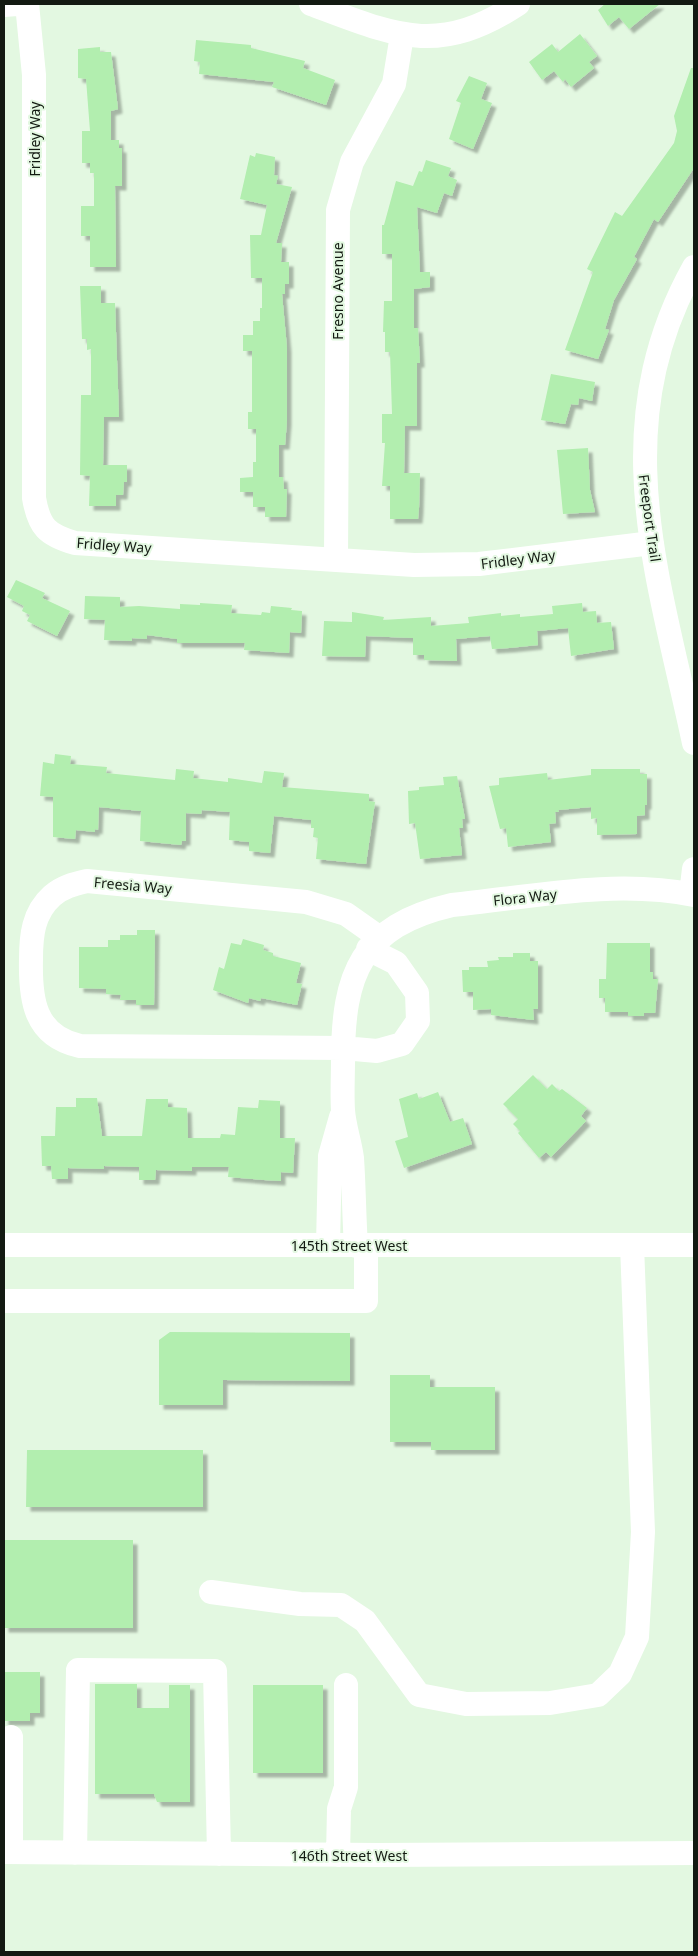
<svg xmlns="http://www.w3.org/2000/svg" width="698" height="1956" viewBox="0 0 698 1956" font-family="'Noto Sans',sans-serif">
	<style>
		.building { fill: #b2eeaf; filter: url(#shadow) }
		.lines { fill: none; stroke-linecap: round; stroke-linejoin: round }
		.minor { stroke: #fff; stroke-width: 24 }
		.labels { text-anchor: middle; dominant-baseline: central; stroke-width: 4; stroke-linejoin: round; paint-order: stroke }
		.street-label { font-size: 14px; fill: #131a12; stroke: #e3f8e1 }
	</style>
	<defs>
		<filter id="shadow"><feDropShadow dx="4.5" dy="4.5" stdDeviation="1" flood-color="#0004"/></filter>
	</defs>
	<rect width="100%" height="100%" fill="#e3f8e1"/>
	<!-- building -->
	<path class="building" d="M 605,4 L 660,4 L 629,29 L 619,17 L 608,26 L 598,10 Z
		M 580,34 L 597,56 L 589,62 L 594,68 L 571,87 L 565,79 L 563,82 L 554,71 L 542,80 L 529,62 L 552,44 L 558,52 Z
		M 196,40 L 251,45 L 251,48 L 305,61 L 303,68 L 335,80 L 326,105 L 272,87 L 274,82 L 199,74 L 200,62 L 194,61 Z
		M 100,47 L 100,52 L 111,52 L 118,109 L 111,111 L 111,140 L 119,140 L 119,148 L 122,148 L 122,186 L 115,186 L 116,267 L 90,267 L 90,236 L 81,236 L 81,206 L 94,206 L 94,173 L 90,173 L 90,163 L 82,163 L 82,131 L 90,131 L 86,79 L 78,78 L 78,49 Z
		M 691,68 L 694,68 L 694,168 L 658,222 L 654,219 L 634,257 L 637,259 L 614,300 L 605,329 L 609,330 L 598,359 L 565,350 L 593,272 L 587,269 L 615,212 L 622,216 L 674,143 L 677,131 L 674,116 Z
		M 469,76 L 487,83 L 481,99 L 492,103 L 473,149 L 449,139 L 461,103 L 456,101 Z
		M 256,153 L 275,157 L 274,175 L 278,176 L 276,184 L 292,187 L 276,243 L 282,243 L 281,262 L 289,262 L 289,284 L 285,284 L 285,294 L 282,294 L 287,348 L 287,421 L 285,445 L 279,445 L 279,477 L 283,477 L 284,489 L 287,489 L 286,517 L 265,517 L 265,507 L 253,507 L 253,492 L 240,492 L 240,478 L 253,477 L 253,462 L 256,462 L 256,429 L 248,429 L 248,412 L 252,412 L 252,351 L 243,351 L 243,335 L 253,335 L 253,321 L 260,321 L 260,308 L 262,308 L 262,278 L 251,278 L 250,235 L 261,235 L 267,205 L 240,199 L 250,155 L 255,157 Z
		M 426,160 L 451,168 L 448,176 L 457,180 L 452,196 L 444,193 L 437,213 L 417,207 L 420,272 L 430,272 L 430,287 L 414,289 L 414,328 L 418,328 L 420,363 L 417,363 L 417,426 L 405,426 L 404,473 L 420,473 L 419,508 L 418,519 L 390,519 L 390,486 L 382,486 L 385,443 L 382,443 L 382,414 L 392,414 L 390,352 L 385,352 L 385,332 L 383,332 L 384,301 L 392,301 L 392,254 L 382,254 L 382,225 L 384,225 L 396,181 L 413,186 L 419,171 L 422,172 Z
		M 80,286 L 101,286 L 101,303 L 115,303 L 119,417 L 104,417 L 103,465 L 127,465 L 127,482 L 124,482 L 123,495 L 116,495 L 116,506 L 89,506 L 90,476 L 80,475 L 81,395 L 91,395 L 91,349 L 87,350 L 87,339 L 82,339 Z
		M 551,374 L 595,382 L 592,401 L 579,398 L 578,405 L 571,404 L 565,424 L 541,420 Z
		M 588,448 L 590,490 L 595,512 L 563,514 L 557,450 Z
		M 16,580 L 45,593 L 42,598 L 70,611 L 57,636 L 27,621 L 30,615 L 22,611 L 24,606 L 7,597 Z
		M 85,596 L 120,597 L 120,607 L 139,606 L 180,609 L 180,604 L 200,605 L 200,603 L 232,605 L 231,613 L 261,615 L 262,612 L 270,613 L 271,606 L 292,608 L 291,610 L 302,611 L 301,633 L 290,632 L 289,653 L 244,650 L 245,643 L 177,643 L 177,639 L 147,635 L 147,639 L 132,638 L 132,641 L 104,640 L 105,620 L 84,619 Z
		M 582,603 L 583,612 L 596,611 L 597,623 L 611,622 L 614,649 L 571,656 L 568,628 L 537,631 L 538,645 L 509,648 L 492,649 L 490,636 L 456,639 L 457,661 L 424,660 L 424,655 L 413,655 L 413,638 L 366,636 L 365,657 L 322,656 L 324,621 L 352,622 L 352,612 L 384,617 L 383,620 L 431,617 L 431,626 L 469,623 L 468,617 L 501,613 L 501,616 L 520,614 L 520,617 L 553,614 L 552,606 Z
		M 55,754 L 71,756 L 70,764 L 107,767 L 106,773 L 116,774 L 175,780 L 176,769 L 194,771 L 193,778 L 228,782 L 228,778 L 262,783 L 264,771 L 284,773 L 282,787 L 369,794 L 369,801 L 375,802 L 366,864 L 316,859 L 318,838 L 313,837 L 314,828 L 311,828 L 311,820 L 274,816 L 270,853 L 249,851 L 249,842 L 229,840 L 230,812 L 202,810 L 201,814 L 186,813 L 186,841 L 182,841 L 181,845 L 140,841 L 141,811 L 99,807 L 98,830 L 95,829 L 95,832 L 76,830 L 75,839 L 53,837 L 53,797 L 40,796 L 43,762 L 54,764 Z
		M 591,769 L 640,769 L 640,774 L 647,774 L 647,805 L 645,805 L 645,815 L 637,816 L 637,834 L 597,835 L 597,818 L 591,819 L 591,807 L 558,810 L 559,812 L 555,812 L 556,823 L 549,824 L 551,842 L 508,847 L 506,828 L 500,829 L 489,786 L 499,785 L 499,778 L 547,773 L 548,780 L 591,775 Z
		M 457,776 L 465,819 L 462,819 L 463,828 L 459,828 L 462,855 L 420,859 L 415,823 L 409,824 L 408,791 L 419,790 L 419,787 L 444,785 L 443,777 Z
		M 137,930 L 155,930 L 154,1005 L 136,1005 L 136,1000 L 120,1000 L 121,995 L 106,994 L 106,989 L 79,988 L 79,947 L 108,947 L 108,940 L 120,940 L 120,935 L 137,935 Z
		M 243,939 L 264,945 L 263,950 L 273,953 L 273,956 L 301,963 L 296,983 L 302,984 L 297,1005 L 261,998 L 260,1001 L 249,998 L 248,1003 L 213,990 L 219,967 L 224,969 L 231,943 L 241,945 Z
		M 607,943 L 650,943 L 650,972 L 653,972 L 653,979 L 658,979 L 655,1013 L 644,1013 L 644,1016 L 628,1016 L 628,1012 L 605,1012 L 605,998 L 599,998 L 599,979 L 606,979 Z
		M 513,953 L 530,953 L 530,961 L 538,961 L 538,1009 L 533,1009 L 534,1020 L 491,1015 L 491,1009 L 473,1010 L 473,992 L 463,992 L 462,970 L 469,970 L 469,967 L 488,967 L 487,961 L 499,960 L 498,957 L 513,957 Z
		M 533,1075 L 547,1089 L 552,1084 L 559,1091 L 562,1089 L 587,1108 L 581,1116 L 586,1121 L 551,1157 L 546,1152 L 539,1158 L 518,1133 L 520,1131 L 513,1124 L 518,1119 L 503,1104 Z
		M 438,1092 L 450,1122 L 463,1118 L 472,1144 L 404,1168 L 395,1141 L 408,1137 L 399,1099 L 417,1093 L 419,1099 Z
		M 76,1098 L 97,1098 L 102,1136 L 142,1136 L 146,1099 L 168,1099 L 168,1107 L 187,1108 L 188,1138 L 220,1138 L 221,1134 L 235,1135 L 238,1107 L 258,1108 L 259,1100 L 280,1101 L 280,1138 L 295,1138 L 293,1173 L 281,1172 L 281,1181 L 264,1180 L 228,1177 L 229,1167 L 192,1167 L 192,1171 L 156,1170 L 155,1180 L 139,1180 L 139,1167 L 104,1166 L 104,1169 L 68,1168 L 68,1179 L 52,1179 L 51,1166 L 42,1166 L 41,1136 L 55,1136 L 56,1107 L 76,1107 Z
		M 170,1332 L 350,1333 L 350,1381 L 223,1380 L 223,1405 L 159,1405 L 159,1340 Z
		M 390,1375 L 430,1375 L 430,1387 L 495,1387 L 495,1450 L 431,1450 L 431,1442 L 390,1442 Z
		M 27,1450 L 203,1450 L 203,1507 L 26,1507 Z
		M 4,1540 L 133,1540 L 133,1628 L 4,1628 Z
		M 4,1672 L 40,1672 L 40,1713 L 30,1713 L 30,1721 L 4,1721 Z
		M 95,1684 L 137,1684 L 137,1708 L 169,1708 L 169,1685 L 190,1685 L 190,1802 L 157,1802 L 154,1794 L 95,1794 Z
		M 253,1685 L 323,1685 L 323,1773 L 253,1773 Z"/>
	<g class="lines">
		<!-- minor -->
		<path class="minor" d="M 27,4 L 34,75 L 34,498 C 39,527 47,535 75,543 L 414,565 L 479,564 L 652,543
			M 311,4 C 394,35 437,57 518,4
			M 4,5 L 17,4
			M 694,267 C 604,428 659,577 694,743
			M 336,560 L 338,210 L 352,162 L 394,84 L 402,35
			M 691,894 L 694,869
			M 368,949 L 396,963 L 417,993 L 418,1021 L 402,1044 L 377,1051 L 343,1048 L 80,1046 C 34,1036 30,999 31,959 C 31,936 33,913 52,896 C 62,887 74,884 87,881 L 306,902 L 346,914 L 380,938
			M 4,1245 L 694,1245
			M 328,1245 L 330,1156 L 341,1117
			M 356,1246 C 354,1217 354,1187 352,1158 C 350,1142 344,1126 343,1110 C 342,1094 343,1077 343,1060 C 343,974 361,926 452,905 C 531,897 615,879 694,895
			M 4,1301 L 366,1301 L 366,1246
			M 211,1592 L 300,1604 L 341,1605 L 365,1621 L 419,1695 L 466,1704 L 550,1703 L 598,1695 L 620,1674 L 637,1637 L 643,1532 L 632,1245
			M 4,1852 L 379,1855 L 694,1853
			M 11,1852 L 11,1737
			M 75,1853 L 78,1670 L 215,1671 L 219,1854
			M 338,1855 L 339,1809 L 346,1787 L 346,1685"/>
	</g>
	<g class="labels">
		<!-- street labels -->
		<g class="street-label">
			<text transform="translate(34 139) rotate(-90)">Fridley Way</text>
			<text transform="translate(337 291) rotate(-90)">Fresno Avenue</text>
			<text transform="translate(650 518) rotate(82)">Freeport Trail</text>
			<text transform="translate(114 545) rotate(4)">Fridley Way</text>
			<text transform="translate(518 559) rotate(-7)">Fridley Way</text>
			<text transform="translate(133 885) rotate(5)">Freesia Way</text>
			<text transform="translate(525 897) rotate(-6)">Flora Way</text>
			<text x="349" y="1245">145th Street West</text>
			<text x="349" y="1855">146th Street West</text>
		</g>
	</g>
	<!-- border -->
	<rect width="698" height="1956" fill="none" stroke="#131a12" stroke-width="10"/>
</svg>
